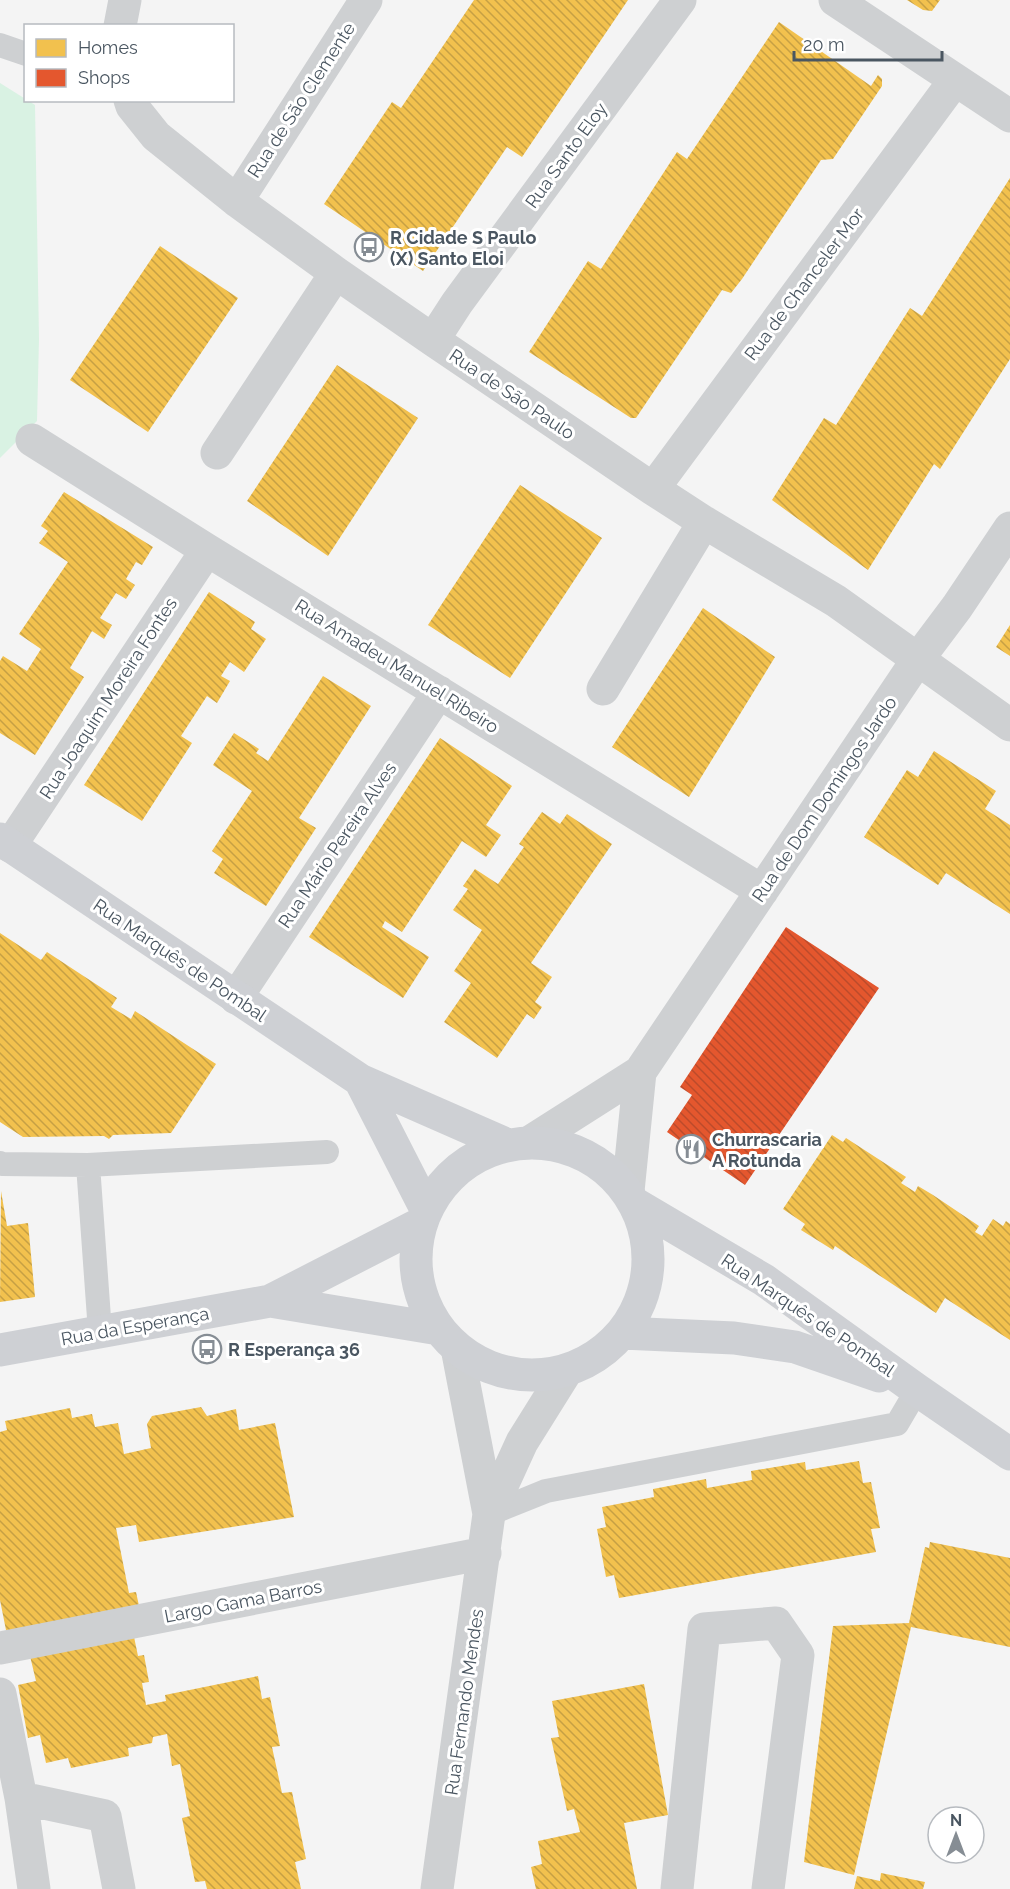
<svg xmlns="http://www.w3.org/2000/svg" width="1010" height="1889" viewBox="0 0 1010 1889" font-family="Raleway,sans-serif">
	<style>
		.green { fill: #d9f2e3 }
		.homes { fill: url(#homes-back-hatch) }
		.shops { fill: url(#shops-back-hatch) }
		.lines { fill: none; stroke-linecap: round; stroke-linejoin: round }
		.lane { stroke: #ced0d2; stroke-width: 24 }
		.street { stroke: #ced0d2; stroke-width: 33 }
		.secondary { stroke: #ced0d4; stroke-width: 33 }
		.labels { text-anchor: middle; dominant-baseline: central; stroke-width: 6; stroke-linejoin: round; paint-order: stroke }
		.street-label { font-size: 18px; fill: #4a5661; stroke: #fff }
		.poi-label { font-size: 18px; font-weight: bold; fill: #4a5661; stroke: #fff; text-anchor: start }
	</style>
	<defs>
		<pattern id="homes-back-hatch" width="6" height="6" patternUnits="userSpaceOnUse" patternTransform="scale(1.5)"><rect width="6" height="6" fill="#f2c14e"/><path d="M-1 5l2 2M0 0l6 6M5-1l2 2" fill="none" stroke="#c6a044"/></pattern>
		<pattern id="shops-back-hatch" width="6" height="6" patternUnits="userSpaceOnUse" patternTransform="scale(1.5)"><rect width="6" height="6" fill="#e4572e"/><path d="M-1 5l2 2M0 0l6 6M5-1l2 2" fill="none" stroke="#bb4b2b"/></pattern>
	</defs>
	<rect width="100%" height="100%" fill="#f4f4f4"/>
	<!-- green -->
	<path class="green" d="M 0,83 L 35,105 L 39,339 L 37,421 L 0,458 Z"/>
	<!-- homes -->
	<path class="homes" d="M 474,0 L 628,0 L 522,157 L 507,147 L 423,271 L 324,204 L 392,102 L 401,108 Z
		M 907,0 L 940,0 L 932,11 L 923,10 Z
		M 779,22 L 871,86 L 878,75 L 882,79 L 882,86 L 833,159 L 821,160 L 742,279 L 731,293 L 722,290 L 636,418 L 631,418 L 529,352 L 588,261 L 601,269 L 677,152 L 687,159 Z
		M 1010,178 L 1010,359 L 940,469 L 934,464 L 868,570 L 772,500 L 824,418 L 836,425 L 910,308 L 922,316 Z
		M 160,246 L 238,298 L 148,432 L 70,380 Z
		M 337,365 L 418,418 L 328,556 L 247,501 Z
		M 520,485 L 602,538 L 510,678 L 428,625 Z
		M 64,492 L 153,547 L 142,565 L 136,562 L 126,579 L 135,585 L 126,599 L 116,593 L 100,618 L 112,625 L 104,639 L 92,631 L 70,668 L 84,677 L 35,755 L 0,733 L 0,661 L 3,656 L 27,671 L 41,649 L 19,634 L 68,562 L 39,543 L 48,531 L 41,526 Z
		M 209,592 L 255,622 L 251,629 L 266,639 L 244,672 L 230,662 L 221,676 L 230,681 L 217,703 L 207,696 L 181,736 L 192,743 L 142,821 L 84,785 Z
		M 703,608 L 775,657 L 689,797 L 612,747 Z
		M 1010,625 L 1010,656 L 996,647 Z
		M 323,676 L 371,706 L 299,818 L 316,828 L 266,906 L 214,873 L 223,859 L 212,851 L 252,791 L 213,765 L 234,733 L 259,749 L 256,753 L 268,761 Z
		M 440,738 L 512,786 L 486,825 L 501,835 L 486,857 L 462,841 L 402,932 L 385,921 L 382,927 L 429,957 L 403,998 L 309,937 Z
		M 934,751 L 996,791 L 985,809 L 1010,825 L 1010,914 L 946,873 L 938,885 L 864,837 L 907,770 L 918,777 Z
		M 542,812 L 560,824 L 567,814 L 612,844 L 531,963 L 552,977 L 535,1002 L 542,1007 L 534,1019 L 527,1014 L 497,1058 L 444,1022 L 471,983 L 454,971 L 482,930 L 453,910 L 468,889 L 463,886 L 475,869 L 498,884 L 524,847 L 519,844 Z
		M 0,933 L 41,960 L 47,952 L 117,998 L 111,1007 L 131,1019 L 135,1011 L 216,1064 L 171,1133 L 113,1135 L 109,1139 L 104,1136 L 23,1137 L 0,1122 Z
		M 832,1135 L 843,1142 L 846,1138 L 906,1177 L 901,1183 L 915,1192 L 918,1186 L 933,1195 L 979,1226 L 975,1232 L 982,1236 L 993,1219 L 1003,1226 L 1006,1221 L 1010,1224 L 1010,1340 L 945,1298 L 936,1313 L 835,1246 L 833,1250 L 801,1230 L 805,1224 L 783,1209 Z
		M 1,1191 L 7,1226 L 28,1223 L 35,1297 L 0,1302 Z
		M 201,1407 L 207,1416 L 236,1409 L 239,1430 L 275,1423 L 294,1517 L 139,1542 L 136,1525 L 116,1528 L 129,1593 L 136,1592 L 144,1629 L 133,1632 L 138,1656 L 144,1655 L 149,1682 L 142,1683 L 146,1705 L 166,1701 L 165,1695 L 258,1676 L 262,1699 L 270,1697 L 280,1746 L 272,1747 L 282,1793 L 292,1792 L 306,1859 L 295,1862 L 301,1889 L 207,1889 L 205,1881 L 195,1882 L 182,1818 L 190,1816 L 180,1764 L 172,1766 L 167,1734 L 153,1737 L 152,1743 L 128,1748 L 129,1756 L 71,1768 L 68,1758 L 46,1763 L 40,1735 L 28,1738 L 18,1685 L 36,1681 L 30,1656 L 11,1655 L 0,1600 L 0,1432 L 7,1430 L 5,1421 L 70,1408 L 72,1418 L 92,1414 L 95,1427 L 118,1423 L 124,1454 L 151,1448 L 147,1424 L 152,1416 Z
		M 859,1461 L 863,1483 L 871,1482 L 880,1528 L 871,1529 L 876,1552 L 619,1598 L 614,1575 L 606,1577 L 597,1529 L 606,1527 L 602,1507 L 654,1497 L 653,1489 L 706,1479 L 707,1488 L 752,1480 L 751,1471 L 805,1462 L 806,1470 Z
		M 930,1542 L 1010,1558 L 1010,1647 L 911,1627 L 854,1875 L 804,1862 L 833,1626 L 909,1623 L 925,1547 L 929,1548 Z
		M 644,1684 L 668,1815 L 624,1823 L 637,1889 L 536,1889 L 531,1867 L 542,1864 L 538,1841 L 580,1832 L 574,1809 L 567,1811 L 551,1738 L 559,1737 L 552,1701 Z
		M 881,1873 L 925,1882 L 923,1889 L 854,1889 L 857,1876 L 880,1881 Z"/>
	<!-- shops -->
	<path class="shops" d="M 786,927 L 879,988 L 745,1185 L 667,1132 L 692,1095 L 680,1087 Z"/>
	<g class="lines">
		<!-- lane -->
		<path class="lane" d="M 0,45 L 26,54
			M 0,1163 L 2,1164 L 88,1165 L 327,1152
			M 88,1165 L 100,1332
			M 489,1514 L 546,1491 L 897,1424 L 917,1390"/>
		<!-- street -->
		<path class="street" d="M 835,0 L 1010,116
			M 120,26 L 125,0
			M 130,100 L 132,106 L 156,136 L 237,201 L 336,273 L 433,340 L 653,489 L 704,522 L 836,601 L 1010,725
			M 237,201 L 366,0
			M 433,340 L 457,303 L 680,0
			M 32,440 L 207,550 L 762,891
			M 217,453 L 336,273
			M 653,489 L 955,80
			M 603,689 L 704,522
			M 10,846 L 207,550
			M 236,998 L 439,692
			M 530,1142 L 640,1072 L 918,659 L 957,607 L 1010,528
			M 628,1191 L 640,1072
			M 457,1348 L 489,1514
			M 0,1648 L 485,1553
			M 0,1694 L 21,1798 L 34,1889
			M 21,1798 L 105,1816 L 119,1889
			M 437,1889 L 489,1514 L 522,1442 L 567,1370
			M 677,1889 L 704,1629 L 776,1623 L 798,1655 L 768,1889"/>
		<!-- secondary -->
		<path class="secondary" d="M 0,839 L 360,1080 L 508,1145
			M 360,1080 L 426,1209
			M416 1259a116 116 0 1 1 232 0a116 116 0 1 1-232 0Z
			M 637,1205 L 764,1280 L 917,1390 L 1010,1454
			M 270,1301 L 439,1329
			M 622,1333 L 734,1338 L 795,1347 L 879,1376
			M 0,1350 L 270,1301 L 420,1224"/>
	</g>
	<!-- icons -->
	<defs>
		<g id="bus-ring" transform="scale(1.5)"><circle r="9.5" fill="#fff" stroke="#868d94" stroke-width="1.5"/><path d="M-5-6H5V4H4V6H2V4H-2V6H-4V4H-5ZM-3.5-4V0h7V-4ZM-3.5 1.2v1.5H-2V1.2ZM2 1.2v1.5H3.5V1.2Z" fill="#868d94"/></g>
		<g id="restaurant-ring" transform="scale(1.5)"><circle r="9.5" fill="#fff" stroke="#868d94" stroke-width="1.5"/><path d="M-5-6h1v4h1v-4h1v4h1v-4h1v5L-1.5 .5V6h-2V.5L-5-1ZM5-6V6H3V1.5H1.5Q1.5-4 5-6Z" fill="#868d94"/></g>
	</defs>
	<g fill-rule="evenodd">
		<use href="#bus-ring" x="369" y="247"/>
		<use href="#restaurant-ring" x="691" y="1149"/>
		<use href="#bus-ring" x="207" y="1349"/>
	</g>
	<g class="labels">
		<!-- street labels -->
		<g class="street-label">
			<text transform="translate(301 100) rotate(-57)">Rua de São Clemente</text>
			<text transform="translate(566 155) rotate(-54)">Rua Santo Eloy</text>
			<text transform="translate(804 284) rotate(-53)">Rua de Chanceler Mor</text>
			<text transform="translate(512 394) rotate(34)">Rua de São Paulo</text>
			<text transform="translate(397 666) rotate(32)">Rua Amadeu Manuel Ribeiro</text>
			<text transform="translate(108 698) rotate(-57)">Rua Joaquim Moreira Fontes</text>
			<text transform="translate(824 799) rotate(-56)">Rua de Dom Domingos Jardo</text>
			<text transform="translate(337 845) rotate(-56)">Rua Mário Pereira Alves</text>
			<text transform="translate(180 960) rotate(34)">Rua Marquês de Pombal</text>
			<text transform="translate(808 1315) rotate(34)">Rua Marquês de Pombal</text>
			<text transform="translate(135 1326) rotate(-10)">Rua da Esperança</text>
			<text transform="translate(243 1601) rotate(-11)">Largo Gama Barros</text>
			<text transform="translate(464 1702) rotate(-82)">Rua Fernando Mendes</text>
		</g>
		<!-- poi labels -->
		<g class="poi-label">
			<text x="390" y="237">R Cidade S Paulo<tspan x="390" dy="21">(X) Santo Eloi</tspan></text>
			<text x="712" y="1139">Churrascaria<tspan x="712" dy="21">A Rotunda</tspan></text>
			<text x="228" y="1349">R Esperança 36</text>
		</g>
	</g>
	<!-- legend -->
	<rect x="24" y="24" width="210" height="78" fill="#ffffff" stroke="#b7bbc0" stroke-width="1.5"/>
	<rect x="36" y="39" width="30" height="18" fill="#f2c14e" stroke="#b7bbc0" stroke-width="1.5"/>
	<text x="78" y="54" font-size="18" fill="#4a5661">Homes</text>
	<rect x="36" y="69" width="30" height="18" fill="#e4572e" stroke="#b7bbc0" stroke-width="1.5"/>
	<text x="78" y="84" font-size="18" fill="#4a5661">Shops</text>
	<!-- north arrow -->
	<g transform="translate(956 1835)"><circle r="28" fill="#ffffff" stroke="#b7bbc0" stroke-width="1.5"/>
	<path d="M0-4.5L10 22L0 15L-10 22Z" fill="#868d94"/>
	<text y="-9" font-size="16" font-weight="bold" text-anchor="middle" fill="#4a5661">N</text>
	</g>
	<!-- scale -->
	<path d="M794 51v9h148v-9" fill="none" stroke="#4a5661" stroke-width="3"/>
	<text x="803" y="51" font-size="18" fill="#4a5661" stroke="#ffffff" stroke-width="4.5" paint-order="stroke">20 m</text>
</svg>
